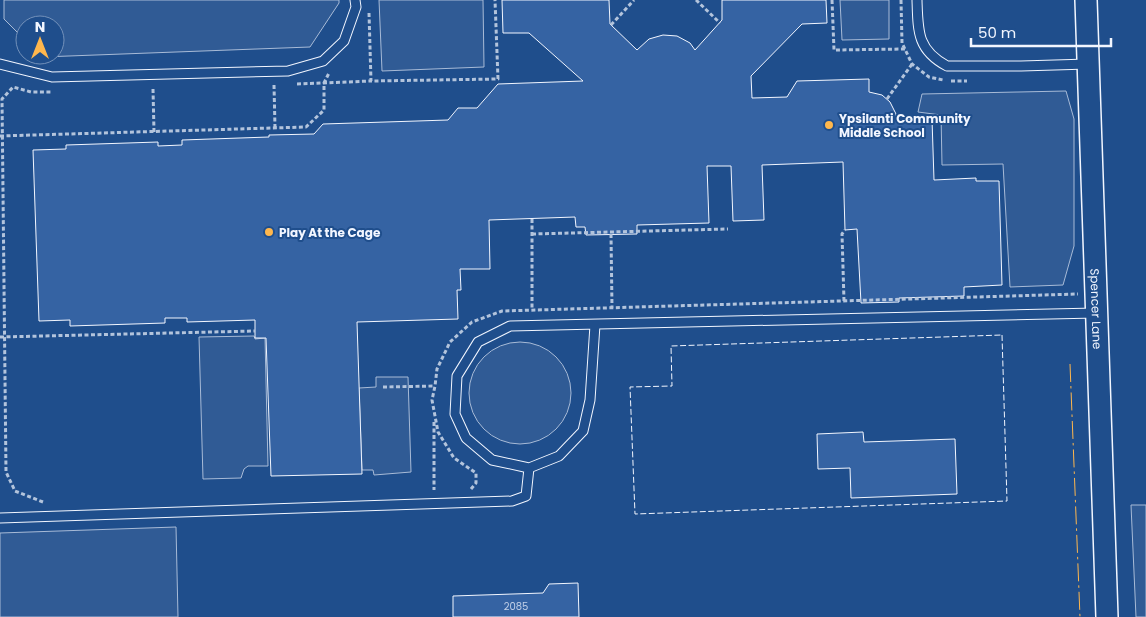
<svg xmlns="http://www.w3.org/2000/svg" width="1146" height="617" viewBox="0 0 1146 617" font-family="Poppins,sans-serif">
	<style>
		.built { fill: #305b95; stroke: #a8bbd7 }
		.building { fill: #3563a3; stroke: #f2f6ff }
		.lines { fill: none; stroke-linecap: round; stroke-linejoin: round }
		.service-casing { stroke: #f2f6ff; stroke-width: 11 }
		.tertiary-casing { stroke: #f2f6ff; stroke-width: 24 }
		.path { stroke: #b3c4dc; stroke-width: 3; stroke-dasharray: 4 2.5; stroke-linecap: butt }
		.service { stroke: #1f4e8c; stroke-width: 9 }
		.tertiary { stroke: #1f4e8c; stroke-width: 21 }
		.fence { stroke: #f2f6ff; stroke-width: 1; stroke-dasharray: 6 2.5; stroke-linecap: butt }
		.power { stroke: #ffb74d; stroke-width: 1; stroke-dasharray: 18 4 2.5 4; stroke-linecap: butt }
		.poi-dot { fill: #ffb74d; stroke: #1f4e8c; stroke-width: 2 }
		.labels { text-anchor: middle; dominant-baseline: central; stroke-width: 4; stroke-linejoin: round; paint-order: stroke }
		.number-label { font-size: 10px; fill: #c3d1e8 }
		.poi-label { font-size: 12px; font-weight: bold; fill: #f2f6ff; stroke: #1f4e8c; text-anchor: start }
		.street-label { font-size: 12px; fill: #f2f6ff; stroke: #1f4e8c }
	</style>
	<rect width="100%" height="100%" fill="#1f4e8c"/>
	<!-- built -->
	<path class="built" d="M 4,0 L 339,0 L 339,3 L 310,47 L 42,57 L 40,55 L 55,55 L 55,25 L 25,25 L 25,40 L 4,19 Z
		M 379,0 L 483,0 L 484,67 L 382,71 Z
		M 840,0 L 889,0 L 889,39 L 842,40 Z
		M 1066,91 L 1074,119 L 1074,246 L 1063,285 L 1010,287 L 1003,164 L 942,165 L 941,115 L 918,112 L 922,94 Z
		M 254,336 L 255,339 L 265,338 L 268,466 L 248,466 L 244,469 L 241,478 L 203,479 L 199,337 Z
		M469 393a51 51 0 1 1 102 0a51 51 0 1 1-102 0Z
		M 376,377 L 408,377 L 411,472 L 374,475 L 373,470 L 362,470 L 359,388 L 376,387 Z
		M 1131,505 L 1146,505 L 1146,617 L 1136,617 Z
		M 176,527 L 178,617 L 0,617 L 0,533 Z"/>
	<!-- building -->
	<path class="building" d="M 502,0 L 609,0 L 610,24 L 637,50 L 649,39 L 663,35 L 677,36 L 690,43 L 695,50 L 722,20 L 722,0 L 826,0 L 827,23 L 802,24 L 751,76 L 752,98 L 787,97 L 797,81 L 869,79 L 869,92 L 882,95 L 890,102 L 896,114 L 896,120 L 932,119 L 934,180 L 976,178 L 976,181 L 999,181 L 1002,285 L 964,287 L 964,296 L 899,298 L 899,302 L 861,303 L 857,229 L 845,230 L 843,162 L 762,165 L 764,220 L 733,221 L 731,166 L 707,166 L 709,223 L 637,225 L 637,234 L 586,235 L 585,227 L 576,227 L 575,217 L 489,220 L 490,269 L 460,269 L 461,290 L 457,290 L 458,319 L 357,322 L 362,474 L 271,476 L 266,338 L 255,338 L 255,320 L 187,322 L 187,318 L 165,318 L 165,323 L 70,326 L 70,320 L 39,321 L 33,150 L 66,149 L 66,145 L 158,142 L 158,146 L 182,145 L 182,140 L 269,137 L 269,135 L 314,134 L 323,124 L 448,120 L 458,108 L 477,108 L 498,84 L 583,81 L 529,33 L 503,33 Z
		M 863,432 L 864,442 L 955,439 L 957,494 L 851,498 L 850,468 L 818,469 L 817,434 Z
		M 578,583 L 579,617 L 453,617 L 453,596 L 543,593 L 549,584 Z"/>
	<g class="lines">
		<!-- service casing -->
		<g class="service-casing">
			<path id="service" d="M 917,0 C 918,31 917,50 947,66 L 1021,66 L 1088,64
				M 0,64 L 52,77 L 288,71 L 323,61 L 344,41 L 356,7 L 355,0
				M 595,325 L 590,400 L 583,431 L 559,456 L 529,468 L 492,460 L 466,438 L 455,414 L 457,376 L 478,342 L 510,326 L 1096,313
				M 0,518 L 512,501 L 526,496 L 529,468"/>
		</g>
		<!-- tertiary casing -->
		<g class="tertiary-casing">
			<g id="tertiary">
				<path id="s1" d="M 1086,0 L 1107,617"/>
			</g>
		</g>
		<!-- path -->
		<path class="path" d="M 696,0 L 720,23
			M 832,0 L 834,50 L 905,49
			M 901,0 L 902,43 L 912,64 L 929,77 L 943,80
			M 369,13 L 371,81 L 498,79 L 495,0
			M 611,25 L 634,0
			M 951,81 L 967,81
			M 297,84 L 371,81
			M 274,85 L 275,128
			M 153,89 L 154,132
			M 887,99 L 912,64
			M 0,136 L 306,127 L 324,110 L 324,83 L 329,73
			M 532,219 L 532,310
			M 532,234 L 728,229
			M 611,234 L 612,308
			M 844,301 L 842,234 L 845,230
			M 0,337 L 255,331
			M 383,387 L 435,386
			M 434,422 L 434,490
			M 471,489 L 476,483 L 476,473 L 454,458 L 438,432 L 432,400 L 435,386 L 437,369 L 450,342 L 472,322 L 502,311 L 1078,294
			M 43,502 L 15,491 L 6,472 L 2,99 L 13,87 L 31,92 L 51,92"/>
		<!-- service -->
		<use href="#service" class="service"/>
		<!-- tertiary -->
		<use href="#tertiary" class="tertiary"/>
		<!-- fence -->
		<path class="fence" d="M 1002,335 L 1007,501 L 635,514 L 630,387 L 672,386 L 671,346 Z"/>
		<!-- power -->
		<path class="power" d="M 1070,364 L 1080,617"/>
	</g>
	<!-- markers -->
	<g class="poi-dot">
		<circle cx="829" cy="125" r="5"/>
		<circle cx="269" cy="232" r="5"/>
	</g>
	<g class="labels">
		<!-- number labels -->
		<g class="number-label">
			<text x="516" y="606">2085</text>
		</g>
		<!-- poi labels -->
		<g class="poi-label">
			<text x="839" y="118">Ypsilanti Community<tspan x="839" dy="14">Middle School</tspan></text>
			<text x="279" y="232">Play At the Cage</text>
		</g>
		<!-- street labels -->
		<g class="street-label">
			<text stroke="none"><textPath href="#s1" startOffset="309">Spencer Lane</textPath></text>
		</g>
	</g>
	<!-- north arrow -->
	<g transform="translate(40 40)"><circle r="24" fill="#1f4e8c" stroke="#7391ba"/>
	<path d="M0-4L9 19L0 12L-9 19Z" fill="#ffb74d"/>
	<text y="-8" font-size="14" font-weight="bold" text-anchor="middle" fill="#f2f6ff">N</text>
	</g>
	<!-- scale -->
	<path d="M971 38v8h140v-8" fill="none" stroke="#f2f6ff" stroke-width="2.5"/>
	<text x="978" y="38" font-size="15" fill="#f2f6ff" stroke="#1f4e8c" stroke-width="4" paint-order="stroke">50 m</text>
</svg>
